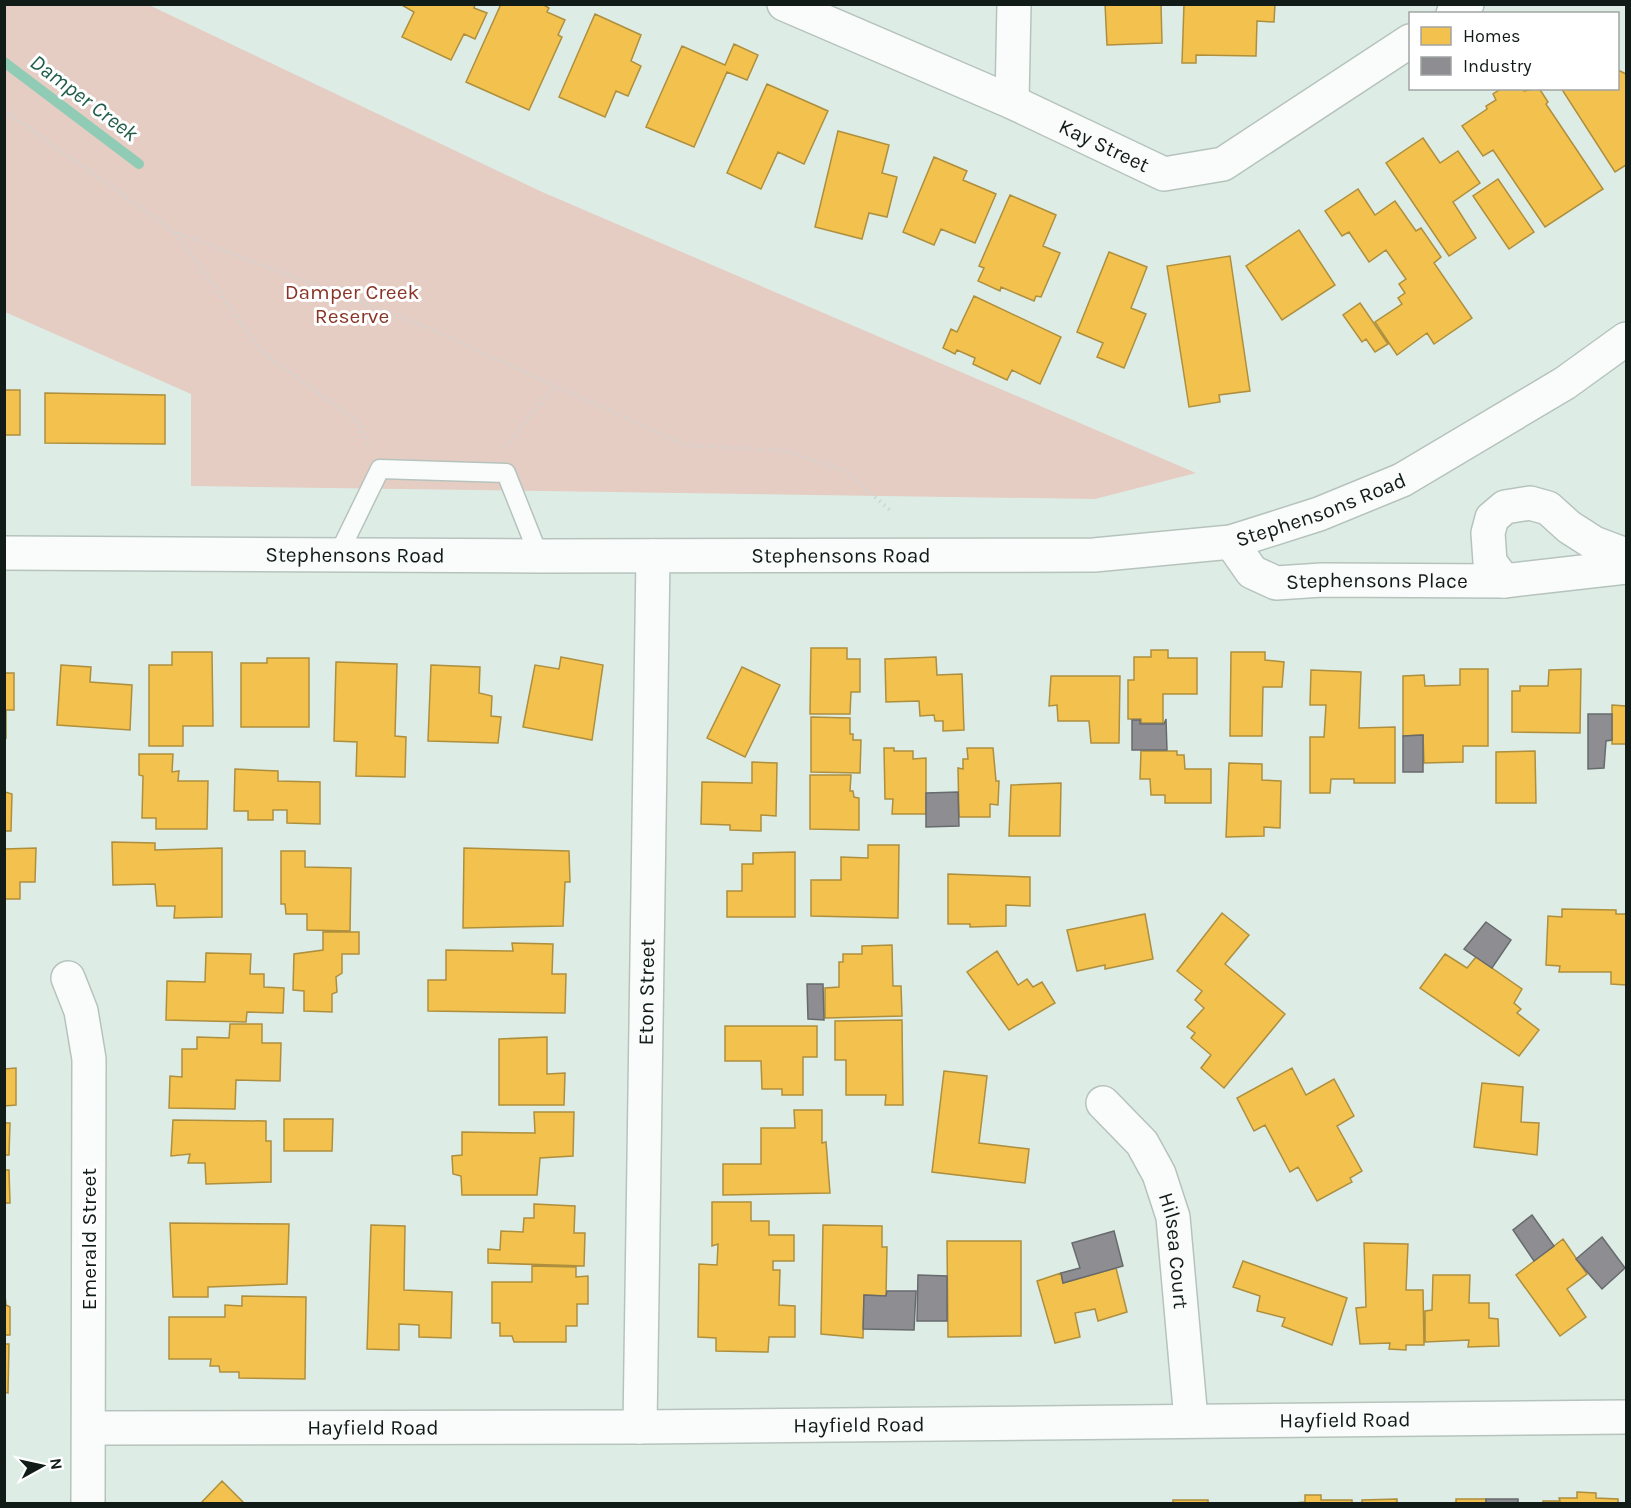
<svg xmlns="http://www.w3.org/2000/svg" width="1631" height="1508" viewBox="0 0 1631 1508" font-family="Karla,sans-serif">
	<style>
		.green { fill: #e5cdc3 }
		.homes { fill: #f2c14e; stroke: #ae8f3e; stroke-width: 1.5 }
		.industry { fill: #8d8d92; stroke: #686b6d; stroke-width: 1.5 }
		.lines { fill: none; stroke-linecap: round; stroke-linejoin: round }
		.stream { stroke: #90cbb5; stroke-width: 10 }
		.lane-casing { stroke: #b6c3bd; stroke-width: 21 }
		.street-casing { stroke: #b6c3bd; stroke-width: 36 }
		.primary-casing { stroke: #b6c3bd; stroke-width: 36 }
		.path { stroke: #d0d4d2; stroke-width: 4; stroke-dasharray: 1.5 4.5; stroke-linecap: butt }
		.lane { stroke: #fafcfb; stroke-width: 18 }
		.street { stroke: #fafcfb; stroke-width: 33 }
		.primary { stroke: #fafcfb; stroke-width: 33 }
		.labels { text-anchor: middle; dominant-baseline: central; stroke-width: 6; stroke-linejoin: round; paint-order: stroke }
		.street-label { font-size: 21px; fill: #111b17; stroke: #fff }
		.park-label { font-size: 21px; fill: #893527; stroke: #fff }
		.water-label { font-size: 22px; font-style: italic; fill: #215e4a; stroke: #fff }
	</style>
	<rect width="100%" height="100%" fill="#ddede6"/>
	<!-- green -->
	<path class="green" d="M 5,5 L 149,5 L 540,191 L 1196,473 L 1095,499 L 191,486 L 191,394 L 5,312 Z"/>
	<!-- homes -->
	<path class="homes" d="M 475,4 L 474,8 L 487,13 L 475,39 L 464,34 L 451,60 L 402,37 L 414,12 L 400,4 Z
		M 501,4 L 542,4 L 549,8 L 547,12 L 565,20 L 558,35 L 562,37 L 529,110 L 466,82 Z
		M 1105,4 L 1161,4 L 1162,43 L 1107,45 Z
		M 1184,4 L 1275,4 L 1274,22 L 1257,21 L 1256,56 L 1196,55 L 1196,63 L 1182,63 Z
		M 595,14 L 641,35 L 631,61 L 641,66 L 628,96 L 616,91 L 605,117 L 559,97 Z
		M 734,44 L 758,55 L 747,80 L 727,72 L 694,147 L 646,127 L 682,46 L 725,65 Z
		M 1618,70 L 1626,74 L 1626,165 L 1615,172 L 1561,88 L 1618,88 Z
		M 767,84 L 828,111 L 804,164 L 778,152 L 761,189 L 727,173 Z
		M 1502,88 L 1522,88 L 1524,91 L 1539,88 L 1548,102 L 1546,104 L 1603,189 L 1545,227 L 1493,150 L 1483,156 L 1462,126 L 1487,109 L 1486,106 L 1496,100 L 1493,94 Z
		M 838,131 L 889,145 L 882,173 L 897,177 L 887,217 L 869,213 L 862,239 L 815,227 Z
		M 1423,138 L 1440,163 L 1458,151 L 1480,183 L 1453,202 L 1476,238 L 1449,256 L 1386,163 Z
		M 934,157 L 967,171 L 963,180 L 996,194 L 975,243 L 941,229 L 934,245 L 903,232 Z
		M 1498,179 L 1534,232 L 1509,249 L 1473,196 Z
		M 1358,189 L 1375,215 L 1395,201 L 1416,231 L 1421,228 L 1441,257 L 1434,263 L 1472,318 L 1434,344 L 1427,333 L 1397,355 L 1375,322 L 1402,304 L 1398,298 L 1405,293 L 1399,284 L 1406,279 L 1386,250 L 1369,262 L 1349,232 L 1342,236 L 1325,211 Z
		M 1010,195 L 1056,215 L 1043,246 L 1060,253 L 1041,297 L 1036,296 L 1034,301 L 1001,287 L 1000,291 L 978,281 L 984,268 L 979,266 Z
		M 1299,230 L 1335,285 L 1282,320 L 1246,266 Z
		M 1109,252 L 1147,267 L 1131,308 L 1146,314 L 1124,368 L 1097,357 L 1103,343 L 1077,332 Z
		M 1230,256 L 1250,391 L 1219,395 L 1220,402 L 1189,407 L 1167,266 Z
		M 974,296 L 1061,337 L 1040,384 L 1012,370 L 1007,380 L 973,364 L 975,358 L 957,350 L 955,354 L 943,348 L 951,329 L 957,332 Z
		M 1360,303 L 1388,344 L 1375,352 L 1366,339 L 1362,342 L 1343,315 Z
		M 4,390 L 20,390 L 20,435 L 4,435 Z
		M 45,393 L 165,395 L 165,444 L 45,443 Z
		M 811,648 L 847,648 L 847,659 L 860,659 L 860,692 L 851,692 L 850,714 L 810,714 Z
		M 1151,650 L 1168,650 L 1168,658 L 1197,658 L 1197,694 L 1163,694 L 1163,723 L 1141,723 L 1141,719 L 1128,719 L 1128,680 L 1134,680 L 1134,657 L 1151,657 Z
		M 172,652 L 212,652 L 213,726 L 183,726 L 183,746 L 149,746 L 149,665 L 172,665 Z
		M 1231,652 L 1265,652 L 1265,660 L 1284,662 L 1282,687 L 1263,687 L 1262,736 L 1230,736 Z
		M 561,657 L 603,665 L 592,740 L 523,727 L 535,665 L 559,669 Z
		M 936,657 L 937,675 L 962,674 L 964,730 L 943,731 L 943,721 L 935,721 L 934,715 L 920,716 L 919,701 L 886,702 L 885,659 Z
		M 267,658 L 309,658 L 309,727 L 241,727 L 241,663 L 267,663 Z
		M 336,662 L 397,664 L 395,736 L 406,737 L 405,777 L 356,776 L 357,742 L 334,741 Z
		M 61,665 L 91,667 L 90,682 L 132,685 L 130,730 L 57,725 Z
		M 431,665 L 480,667 L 479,693 L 492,696 L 491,716 L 501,717 L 498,743 L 428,741 Z
		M 742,667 L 780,685 L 745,757 L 707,738 Z
		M 1460,669 L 1488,669 L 1488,746 L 1463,746 L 1463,762 L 1424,763 L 1423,735 L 1403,736 L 1403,676 L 1424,675 L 1425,686 L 1460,685 Z
		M 1581,669 L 1580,733 L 1512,732 L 1512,691 L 1520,691 L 1520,686 L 1548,686 L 1549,670 Z
		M 1311,670 L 1361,672 L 1359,728 L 1395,727 L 1395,783 L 1354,783 L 1354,779 L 1331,779 L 1330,793 L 1310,793 L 1310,737 L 1324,737 L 1326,705 L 1310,705 Z
		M 4,673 L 14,673 L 14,710 L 6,710 L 6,739 Z
		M 1051,676 L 1120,676 L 1119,743 L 1091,743 L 1089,721 L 1058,721 L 1057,705 L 1049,706 Z
		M 1612,705 L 1626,706 L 1626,744 L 1612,744 Z
		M 811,717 L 850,718 L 850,734 L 853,734 L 853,740 L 861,740 L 860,773 L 811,772 Z
		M 884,748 L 894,748 L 894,751 L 913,751 L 913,759 L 926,758 L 926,814 L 892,814 L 893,799 L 885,799 Z
		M 967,748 L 993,748 L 996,781 L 999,781 L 998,805 L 990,804 L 990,817 L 959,817 L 958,768 L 963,769 L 963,759 L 968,759 Z
		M 1141,751 L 1177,751 L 1177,755 L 1184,755 L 1185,769 L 1211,769 L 1211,803 L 1165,803 L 1165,795 L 1151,795 L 1150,779 L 1140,779 Z
		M 1535,751 L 1536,803 L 1496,803 L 1496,752 Z
		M 139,754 L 173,754 L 172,772 L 179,771 L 178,781 L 208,781 L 207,829 L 156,829 L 156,818 L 142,818 L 143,776 L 139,775 Z
		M 752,762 L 777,763 L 776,816 L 761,815 L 761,831 L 730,830 L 730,825 L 701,824 L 702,782 L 752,783 Z
		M 1229,763 L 1262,764 L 1262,780 L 1281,781 L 1280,828 L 1264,827 L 1264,836 L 1226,837 Z
		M 4,765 L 5,792 L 12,794 L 11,831 L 4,831 Z
		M 235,769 L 278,771 L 278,781 L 320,782 L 320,824 L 287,823 L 287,810 L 273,810 L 273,820 L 248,820 L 248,811 L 234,811 Z
		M 810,775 L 851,775 L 850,791 L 853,791 L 854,797 L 859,798 L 859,830 L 810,829 Z
		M 1061,783 L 1060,836 L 1009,836 L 1011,785 Z
		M 112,842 L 155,843 L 155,850 L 222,848 L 222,917 L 174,918 L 175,906 L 157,906 L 155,884 L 113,885 Z
		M 868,845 L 899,845 L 898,918 L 811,916 L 811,880 L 841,880 L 841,857 L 868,858 Z
		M 36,848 L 35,882 L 20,882 L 20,899 L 4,899 L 4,849 Z
		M 464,848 L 569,851 L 570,882 L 565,882 L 563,926 L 463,928 Z
		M 281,851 L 305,851 L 305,867 L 351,868 L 350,931 L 307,930 L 307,914 L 286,914 L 285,904 L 281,904 Z
		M 795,852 L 795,917 L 727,917 L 727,891 L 742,891 L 742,864 L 753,864 L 753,853 Z
		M 948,874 L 1030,877 L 1030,906 L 1006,905 L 1006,926 L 970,927 L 970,924 L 948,924 Z
		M 1562,909 L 1616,910 L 1616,914 L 1626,914 L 1626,985 L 1611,984 L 1611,972 L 1559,972 L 1560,966 L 1546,965 L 1548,916 L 1562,917 Z
		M 1222,913 L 1249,935 L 1225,964 L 1285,1014 L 1224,1088 L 1201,1068 L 1211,1055 L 1191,1038 L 1195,1033 L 1187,1027 L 1204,1008 L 1195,1000 L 1202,991 L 1177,971 Z
		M 1145,914 L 1153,959 L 1105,969 L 1105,965 L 1077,971 L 1067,930 Z
		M 323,932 L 359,932 L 359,954 L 342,954 L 342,973 L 336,977 L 337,992 L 332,994 L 332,1012 L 304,1011 L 304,991 L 293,990 L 294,954 L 323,950 Z
		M 512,943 L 553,944 L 552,974 L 566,974 L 565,1013 L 428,1011 L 428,980 L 446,980 L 446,950 L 513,951 Z
		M 892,945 L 893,986 L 901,986 L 902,1016 L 825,1018 L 825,988 L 839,987 L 839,962 L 843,962 L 843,954 L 862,954 L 862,946 Z
		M 997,951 L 1018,985 L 1027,979 L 1033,987 L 1042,982 L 1055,1003 L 1009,1030 L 967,972 Z
		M 206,953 L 251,954 L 250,974 L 264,974 L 264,987 L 284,988 L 283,1013 L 247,1012 L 246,1022 L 166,1020 L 167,981 L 205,982 Z
		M 1445,954 L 1467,968 L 1476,957 L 1522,989 L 1514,1003 L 1521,1009 L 1517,1013 L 1539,1030 L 1519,1056 L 1420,988 Z
		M 902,1020 L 903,1105 L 885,1105 L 886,1095 L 846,1095 L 846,1060 L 835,1060 L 835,1021 Z
		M 230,1024 L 262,1024 L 262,1043 L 281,1043 L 280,1081 L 236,1080 L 235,1109 L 169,1108 L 170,1076 L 182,1077 L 182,1049 L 197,1049 L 197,1037 L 229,1038 Z
		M 725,1026 L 817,1026 L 817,1057 L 803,1057 L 803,1095 L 782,1095 L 782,1089 L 762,1089 L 761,1061 L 725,1061 Z
		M 547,1037 L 547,1074 L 565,1073 L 564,1105 L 499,1105 L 499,1039 Z
		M 16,1068 L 16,1105 L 4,1106 L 4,1069 Z
		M 1292,1068 L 1306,1095 L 1334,1079 L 1354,1116 L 1337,1126 L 1362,1171 L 1350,1178 L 1352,1182 L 1317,1201 L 1298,1167 L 1290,1172 L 1265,1125 L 1254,1131 L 1237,1098 Z
		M 944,1071 L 987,1076 L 979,1143 L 1029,1149 L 1025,1183 L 932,1172 Z
		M 1482,1083 L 1523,1087 L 1521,1122 L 1539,1123 L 1537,1155 L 1474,1147 Z
		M 794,1110 L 822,1110 L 822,1143 L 826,1142 L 830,1193 L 723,1195 L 723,1164 L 761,1164 L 761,1128 L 795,1128 Z
		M 534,1112 L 574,1112 L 573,1156 L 540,1158 L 537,1195 L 462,1195 L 461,1176 L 453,1174 L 452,1156 L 462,1155 L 462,1132 L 535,1133 Z
		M 284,1119 L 333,1119 L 332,1151 L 284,1151 Z
		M 173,1120 L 266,1121 L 266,1141 L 271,1141 L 271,1182 L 206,1184 L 205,1163 L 188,1163 L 190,1154 L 171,1156 Z
		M 4,1123 L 10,1123 L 9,1155 L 4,1155 Z
		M 4,1170 L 9,1170 L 10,1203 L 4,1203 Z
		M 712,1202 L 751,1202 L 751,1221 L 769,1221 L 769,1235 L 794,1235 L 794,1261 L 773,1261 L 773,1270 L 780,1270 L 779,1305 L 795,1306 L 795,1337 L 769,1337 L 768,1352 L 716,1351 L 716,1338 L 698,1337 L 699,1264 L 717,1265 L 718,1244 L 712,1246 Z
		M 534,1204 L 575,1206 L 574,1233 L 585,1233 L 584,1266 L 488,1263 L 488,1249 L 500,1250 L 501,1231 L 523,1232 L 524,1218 L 534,1218 Z
		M 170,1223 L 289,1224 L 287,1284 L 208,1287 L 208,1297 L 173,1297 Z
		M 371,1225 L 405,1226 L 404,1290 L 452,1292 L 451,1338 L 419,1337 L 419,1325 L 399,1324 L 399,1350 L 367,1349 Z
		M 823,1225 L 882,1226 L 882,1247 L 887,1247 L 886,1296 L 864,1295 L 863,1338 L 821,1334 Z
		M 1563,1239 L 1587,1274 L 1567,1289 L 1586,1317 L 1560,1336 L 1516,1275 Z
		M 947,1241 L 1021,1241 L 1021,1336 L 948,1337 Z
		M 1364,1243 L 1408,1244 L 1406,1290 L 1423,1290 L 1424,1345 L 1406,1345 L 1406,1350 L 1389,1349 L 1390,1343 L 1360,1344 L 1356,1308 L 1366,1307 Z
		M 1243,1261 L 1347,1298 L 1332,1345 L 1282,1326 L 1285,1318 L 1257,1311 L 1260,1296 L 1233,1287 Z
		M 532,1266 L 576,1267 L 576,1277 L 588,1276 L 588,1304 L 577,1304 L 577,1326 L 566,1326 L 566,1342 L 514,1342 L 512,1336 L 500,1336 L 500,1323 L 492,1323 L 492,1282 L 532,1282 Z
		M 1116,1268 L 1127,1312 L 1098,1321 L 1095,1309 L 1075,1313 L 1080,1337 L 1055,1343 L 1037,1281 L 1061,1273 L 1063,1283 Z
		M 1433,1275 L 1470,1275 L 1469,1303 L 1489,1303 L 1489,1318 L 1498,1319 L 1499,1346 L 1468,1347 L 1469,1340 L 1425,1342 L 1425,1311 L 1432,1310 Z
		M 4,1284 L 6,1305 L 10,1307 L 10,1335 L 4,1335 Z
		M 242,1296 L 306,1297 L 305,1379 L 239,1378 L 239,1372 L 220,1372 L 219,1366 L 210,1366 L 211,1359 L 169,1359 L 169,1317 L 225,1317 L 225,1305 L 242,1306 Z
		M 4,1344 L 9,1344 L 8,1393 L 4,1392 Z
		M 222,1481 L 245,1504 L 200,1504 Z
		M 1577,1492 L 1596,1493 L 1596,1498 L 1618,1499 L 1618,1504 L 1543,1504 L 1543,1501 L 1560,1501 L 1559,1498 L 1577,1498 Z
		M 1305,1495 L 1321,1495 L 1321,1500 L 1352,1500 L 1352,1504 L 1283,1504 L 1305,1502 Z
		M 1397,1499 L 1397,1504 L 1362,1504 L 1362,1500 Z
		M 1456,1499 L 1486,1499 L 1486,1504 L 1456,1504 Z
		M 1173,1500 L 1208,1500 L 1208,1504 L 1173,1504 Z"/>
	<!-- industry -->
	<path class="industry" d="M 1588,714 L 1612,714 L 1612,740 L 1606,741 L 1604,768 L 1588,769 Z
		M 1166,719 L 1167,750 L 1132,750 L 1132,720 L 1140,720 L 1140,724 L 1164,724 Z
		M 1423,735 L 1423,772 L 1403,772 L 1403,736 Z
		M 958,792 L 959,826 L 926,827 L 926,793 Z
		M 1486,922 L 1511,940 L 1492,968 L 1464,949 Z
		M 807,984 L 823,984 L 824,1020 L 808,1019 Z
		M 1532,1215 L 1554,1246 L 1534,1261 L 1513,1230 Z
		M 1114,1231 L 1123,1266 L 1063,1283 L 1061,1273 L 1080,1268 L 1072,1243 Z
		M 1602,1237 L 1625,1268 L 1602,1289 L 1576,1259 Z
		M 918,1275 L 947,1276 L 947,1321 L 917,1321 Z
		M 887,1291 L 916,1291 L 914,1330 L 863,1329 L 864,1295 L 886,1296 Z
		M 1486,1499 L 1518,1499 L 1518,1504 L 1486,1504 Z"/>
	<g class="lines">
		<!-- stream -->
		<path class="stream" d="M 4,62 L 139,164"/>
		<!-- lane casing -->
		<g class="lane-casing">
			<path id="lane" d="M 338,555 L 380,469 L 506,473 L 539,556"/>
		</g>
		<!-- street casing -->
		<g class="street-casing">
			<g id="street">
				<path id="s1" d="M 784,4 L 1012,102 L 1164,174 L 1223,164 L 1410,41"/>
				<path d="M 1453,14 L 1467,4"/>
				<path d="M 1012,102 L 1014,4"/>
				<path id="s2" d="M 1231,542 L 1252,572 L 1276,583 L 1322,580 L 1504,581 L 1626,567"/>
				<path d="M 1504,581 L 1490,562 L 1488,533 L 1492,518 L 1505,507 L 1530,503 L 1548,508 L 1569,527 L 1594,543 L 1626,555"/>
				<path d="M 68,978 L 81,1011 L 89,1059 L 88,1504"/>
				<path id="s3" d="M 1103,1103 L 1142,1143 L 1159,1174 L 1173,1217 L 1191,1420"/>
				<path id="s4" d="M 640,1427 L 653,556"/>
				<path id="s5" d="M 89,1428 L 640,1427 L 1626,1417"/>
			</g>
		</g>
		<!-- primary casing -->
		<g class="primary-casing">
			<g id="primary">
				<path id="s6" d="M 4,553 L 539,556 L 1094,555 L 1231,542 L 1319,514 L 1402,480 L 1565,383 L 1626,339"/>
			</g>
		</g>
		<!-- path -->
		<path class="path" d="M 4,110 L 175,232 L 424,326 L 685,445 L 786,451 L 845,471 L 891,511
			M 176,233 L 262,352 L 359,423 L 369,446
			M 505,446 L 554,387"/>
		<!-- lane -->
		<use href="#lane" class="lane"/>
		<!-- street -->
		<use href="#street" class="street"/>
		<!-- primary -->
		<use href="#primary" class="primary"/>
	</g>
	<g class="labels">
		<!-- street labels -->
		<g class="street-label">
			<text stroke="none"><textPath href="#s1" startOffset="350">Kay Street</textPath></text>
			<text stroke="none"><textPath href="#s6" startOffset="1323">Stephensons Road</textPath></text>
			<text stroke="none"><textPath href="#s6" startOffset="351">Stephensons Road</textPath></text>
			<text stroke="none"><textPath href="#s6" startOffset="837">Stephensons Road</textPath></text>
			<text stroke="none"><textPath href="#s2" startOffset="164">Stephensons Place</textPath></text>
			<text stroke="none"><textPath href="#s4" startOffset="435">Eton Street</textPath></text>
			<text transform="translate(89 1239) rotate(-90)">Emerald Street</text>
			<text stroke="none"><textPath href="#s3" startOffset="170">Hilsea Court</textPath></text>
			<text stroke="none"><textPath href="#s5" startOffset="1256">Hayfield Road</textPath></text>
			<text stroke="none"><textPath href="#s5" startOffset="770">Hayfield Road</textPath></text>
			<text stroke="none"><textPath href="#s5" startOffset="284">Hayfield Road</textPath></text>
		</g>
		<!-- park labels -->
		<g class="park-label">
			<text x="352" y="292">Damper Creek<tspan x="352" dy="24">Reserve</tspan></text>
		</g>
		<!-- water labels -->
		<g class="water-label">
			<text transform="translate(84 98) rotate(37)">Damper Creek</text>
		</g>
	</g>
	<!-- border -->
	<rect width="1631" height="1508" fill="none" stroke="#111b17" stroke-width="12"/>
	<!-- legend -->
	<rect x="1409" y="12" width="210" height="78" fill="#ffffff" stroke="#a0a4a2" stroke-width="1.5"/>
	<rect x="1421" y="27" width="30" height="18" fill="#f2c14e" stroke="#a0a4a2" stroke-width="1.5"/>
	<text x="1463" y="42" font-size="18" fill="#111b17">Homes</text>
	<rect x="1421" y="57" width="30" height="18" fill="#8d8d92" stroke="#a0a4a2" stroke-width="1.5"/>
	<text x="1463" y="72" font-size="18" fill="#111b17">Industry</text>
	<!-- north arrow -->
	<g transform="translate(42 1466) rotate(82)" stroke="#ffffff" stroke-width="4.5" paint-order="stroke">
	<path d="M0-4.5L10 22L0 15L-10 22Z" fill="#111b17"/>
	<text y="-9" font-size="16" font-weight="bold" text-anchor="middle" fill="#111b17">N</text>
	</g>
</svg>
